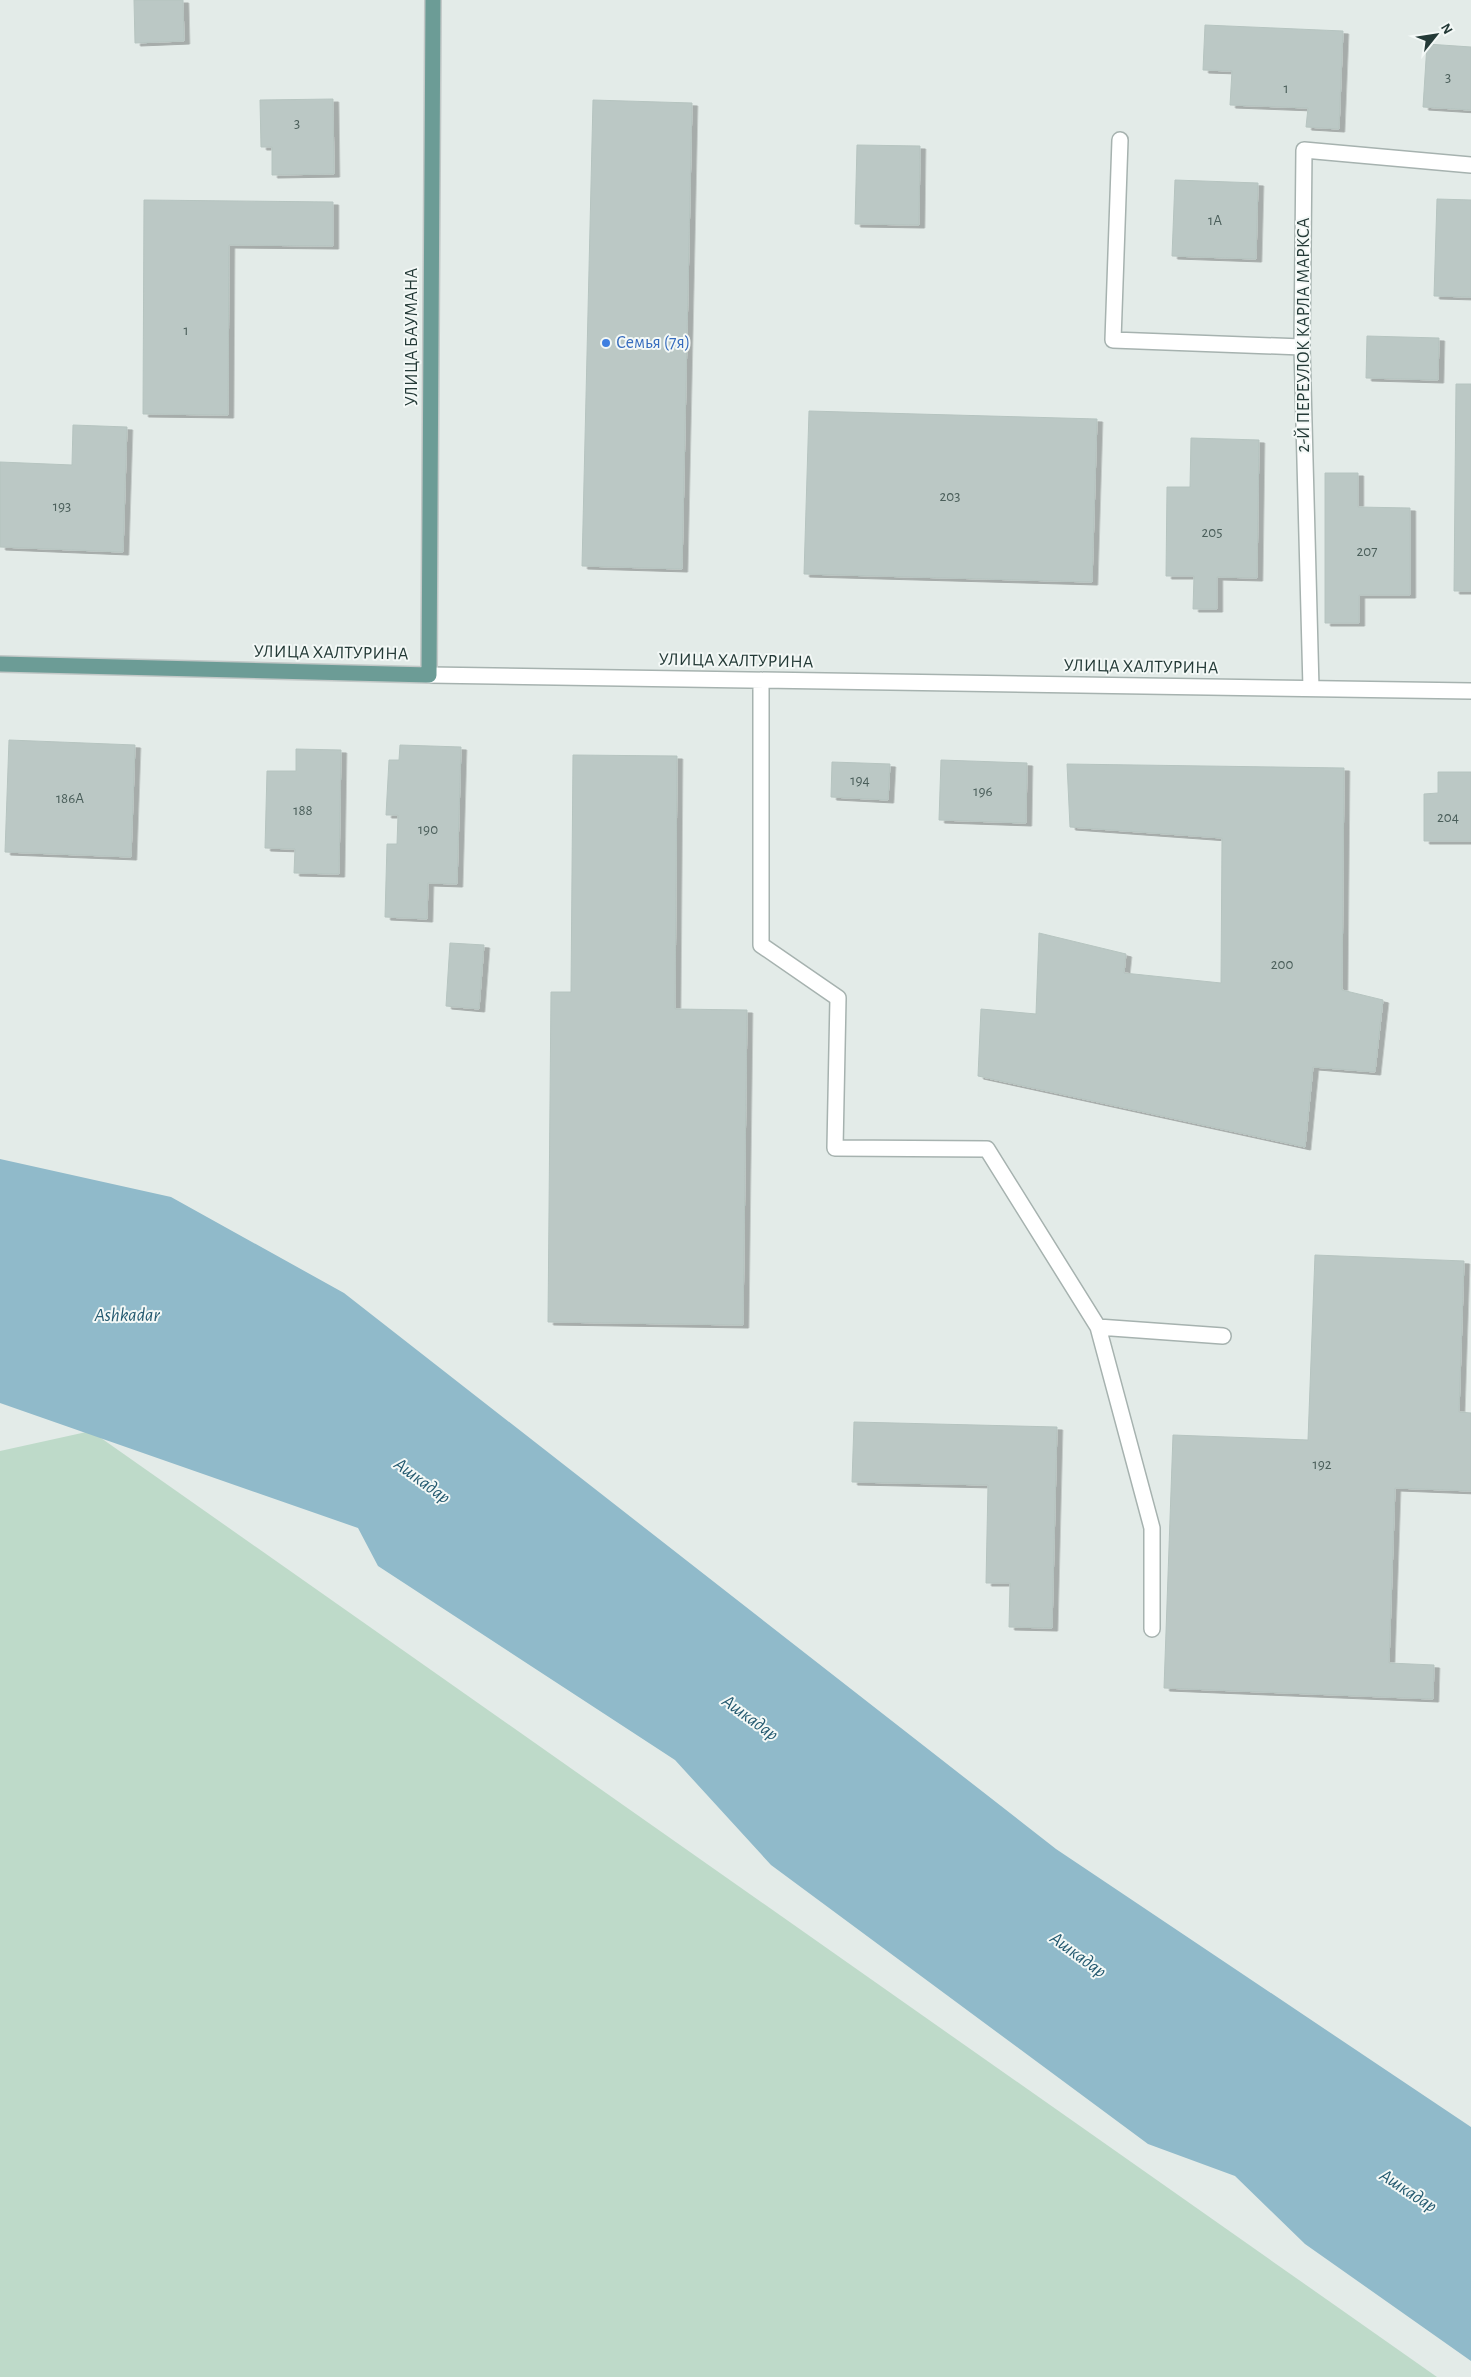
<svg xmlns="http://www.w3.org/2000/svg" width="1471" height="2377" viewBox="0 0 1471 2377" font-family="'Alegreya Sans',sans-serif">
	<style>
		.green { fill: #bedac9 }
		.water { fill: #90baca }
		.building { fill: #bbc8c5; stroke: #b6c4c0; filter: url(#shadow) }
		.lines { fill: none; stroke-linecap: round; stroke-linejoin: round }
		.lane-casing { stroke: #a6b2af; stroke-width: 18 }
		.street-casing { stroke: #a6b2af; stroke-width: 18 }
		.primary-casing { stroke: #c2c8c7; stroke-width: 18 }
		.lane { stroke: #fff; stroke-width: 15 }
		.street { stroke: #fff; stroke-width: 15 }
		.primary { stroke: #6c9c96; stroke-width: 15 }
		.shop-dot { fill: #3f7fe0; stroke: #f3f8f6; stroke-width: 2 }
		.labels { text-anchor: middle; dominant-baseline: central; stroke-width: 4; stroke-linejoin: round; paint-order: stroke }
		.number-label { font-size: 15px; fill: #4a5e5a }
		.street-label { font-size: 18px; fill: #243a37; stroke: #f3f8f6 }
		.shop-label { font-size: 18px; fill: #366cbe; stroke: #f3f8f6; text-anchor: start }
		.water-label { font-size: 19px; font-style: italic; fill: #245a70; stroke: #f3f8f6 }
	</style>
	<defs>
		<filter id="shadow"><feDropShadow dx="5.5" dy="3" stdDeviation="0" flood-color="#0004"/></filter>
	</defs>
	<rect width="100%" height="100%" fill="#e3ebe8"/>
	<!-- green -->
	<path class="green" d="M 91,1431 L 1437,2377 L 0,2377 L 0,1451 Z"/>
	<!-- water -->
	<path class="water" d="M 0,1159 L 171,1197 L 344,1293 L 1056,1849 L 1471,2127 L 1471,2361 L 1305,2244 L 1235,2176 L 1148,2144 L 771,1865 L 675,1760 L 378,1566 L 358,1528 L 0,1403 Z"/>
	<!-- building -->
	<path class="building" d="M 134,0 L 183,0 L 184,41 L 135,43 Z
		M 1205,25 L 1343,31 L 1339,129 L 1306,127 L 1308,108 L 1230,105 L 1232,71 L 1203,70 Z
		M 1427,44 L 1471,47 L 1471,110 L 1423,107 Z
		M 333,99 L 334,174 L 272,175 L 272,147 L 261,147 L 260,100 Z
		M 593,100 L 692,103 L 682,569 L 582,566 Z
		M 857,145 L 920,146 L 919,225 L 855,224 Z
		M 1175,180 L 1258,183 L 1256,259 L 1172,256 Z
		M 1437,199 L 1471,200 L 1471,297 L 1434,296 Z
		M 144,200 L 333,202 L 333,246 L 229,245 L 228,415 L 143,414 Z
		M 1367,336 L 1439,338 L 1438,380 L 1366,378 Z
		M 1456,384 L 1471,384 L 1471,591 L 1454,591 Z
		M 809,411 L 1097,419 L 1092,582 L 804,574 Z
		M 73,425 L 127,427 L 123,552 L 0,547 L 0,462 L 72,465 Z
		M 1191,438 L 1259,440 L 1257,578 L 1217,577 L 1217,609 L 1193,609 L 1194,576 L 1166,576 L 1167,487 L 1190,487 Z
		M 1325,473 L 1358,473 L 1358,507 L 1410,508 L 1410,595 L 1359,595 L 1359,623 L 1325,623 Z
		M 9,740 L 135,745 L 131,857 L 5,852 Z
		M 400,745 L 461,747 L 457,884 L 428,883 L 427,919 L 385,917 L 387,844 L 397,844 L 398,815 L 386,815 L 389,760 L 399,760 Z
		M 296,749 L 341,750 L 339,874 L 294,873 L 295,849 L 265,848 L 267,771 L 296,771 Z
		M 573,755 L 677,756 L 675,1009 L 747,1010 L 743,1325 L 548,1322 L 551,992 L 571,992 Z
		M 941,760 L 1027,763 L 1026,823 L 939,820 Z
		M 832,762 L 890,764 L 888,800 L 831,797 Z
		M 1067,764 L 1344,768 L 1342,990 L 1383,1000 L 1375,1072 L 1313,1067 L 1305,1147 L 978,1076 L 981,1009 L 1036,1014 L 1039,933 L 1126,954 L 1124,973 L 1221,983 L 1222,838 L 1070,827 Z
		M 1438,772 L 1471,772 L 1471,841 L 1424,841 L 1424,794 L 1438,793 Z
		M 450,943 L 484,945 L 479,1009 L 446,1006 Z
		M 1315,1255 L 1464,1261 L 1459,1412 L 1471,1413 L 1471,1491 L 1395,1488 L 1389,1663 L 1434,1665 L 1433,1699 L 1164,1688 L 1173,1435 L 1308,1440 Z
		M 854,1422 L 1057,1427 L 1052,1628 L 1009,1627 L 1010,1583 L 986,1583 L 988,1485 L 852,1482 Z"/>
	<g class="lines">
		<!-- lane casing -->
		<g class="lane-casing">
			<path id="lane" d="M 1120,140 L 1113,340 L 1302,347"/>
		</g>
		<!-- street casing -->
		<g class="street-casing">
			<path id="street" d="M 429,675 L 1471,691
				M 761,680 L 761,945 L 838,998 L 835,1148 L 987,1149 L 1098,1327 L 1152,1528 L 1152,1629
				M 1311,688 L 1302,347 L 1304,150 L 1471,165
				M 1098,1327 L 1223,1336"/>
		</g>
		<!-- primary casing -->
		<g class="primary-casing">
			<path id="primary" d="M 0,664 L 429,675 L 433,0"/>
		</g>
		<!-- lane -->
		<use href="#lane" class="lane"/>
		<!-- street -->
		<use href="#street" class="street"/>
		<!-- primary -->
		<use href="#primary" class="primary"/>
	</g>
	<!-- markers -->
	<circle class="shop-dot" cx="606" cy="343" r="5"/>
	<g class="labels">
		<!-- number labels -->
		<g class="number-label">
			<text x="1448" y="77">3</text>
			<text x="1286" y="88">1</text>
			<text x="297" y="123">3</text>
			<text x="1215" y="220">1А</text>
			<text x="186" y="330">1</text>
			<text x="950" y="496">203</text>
			<text x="62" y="506">193</text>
			<text x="1212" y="532">205</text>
			<text x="1367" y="551">207</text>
			<text x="860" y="780">194</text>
			<text x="983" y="791">196</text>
			<text x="70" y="798">186А</text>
			<text x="303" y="810">188</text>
			<text x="1448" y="817">204</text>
			<text x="428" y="829">190</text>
			<text x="1282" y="964">200</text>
			<text x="1322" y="1464">192</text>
		</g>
		<!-- street labels -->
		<g class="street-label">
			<text transform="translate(1304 335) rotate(-90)">2-Й ПЕРЕУЛОК КАРЛА МАРКСА</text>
			<text transform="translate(412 337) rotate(-90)">УЛИЦА БАУМАНА</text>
			<text transform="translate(331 653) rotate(1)">УЛИЦА ХАЛТУРИНА</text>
			<text transform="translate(736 661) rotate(1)">УЛИЦА ХАЛТУРИНА</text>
			<text transform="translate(1141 667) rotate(1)">УЛИЦА ХАЛТУРИНА</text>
		</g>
		<!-- shop labels -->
		<g class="shop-label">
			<text x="616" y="343">Семья (7я)</text>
		</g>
		<!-- water labels -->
		<g class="water-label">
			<text x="127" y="1315">Ashkadar</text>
			<text transform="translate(422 1481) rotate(36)">Ашкадар</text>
			<text transform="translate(750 1718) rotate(36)">Ашкадар</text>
			<text transform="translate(1078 1955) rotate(36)">Ашкадар</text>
			<text transform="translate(1408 2191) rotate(33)">Ашкадар</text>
		</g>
	</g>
	<!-- north arrow -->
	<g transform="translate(1436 35) rotate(60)" stroke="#f3f8f6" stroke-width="4" paint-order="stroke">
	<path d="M0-4L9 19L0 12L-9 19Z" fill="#243a37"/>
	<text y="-8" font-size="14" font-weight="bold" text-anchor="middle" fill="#243a37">N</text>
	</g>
</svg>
